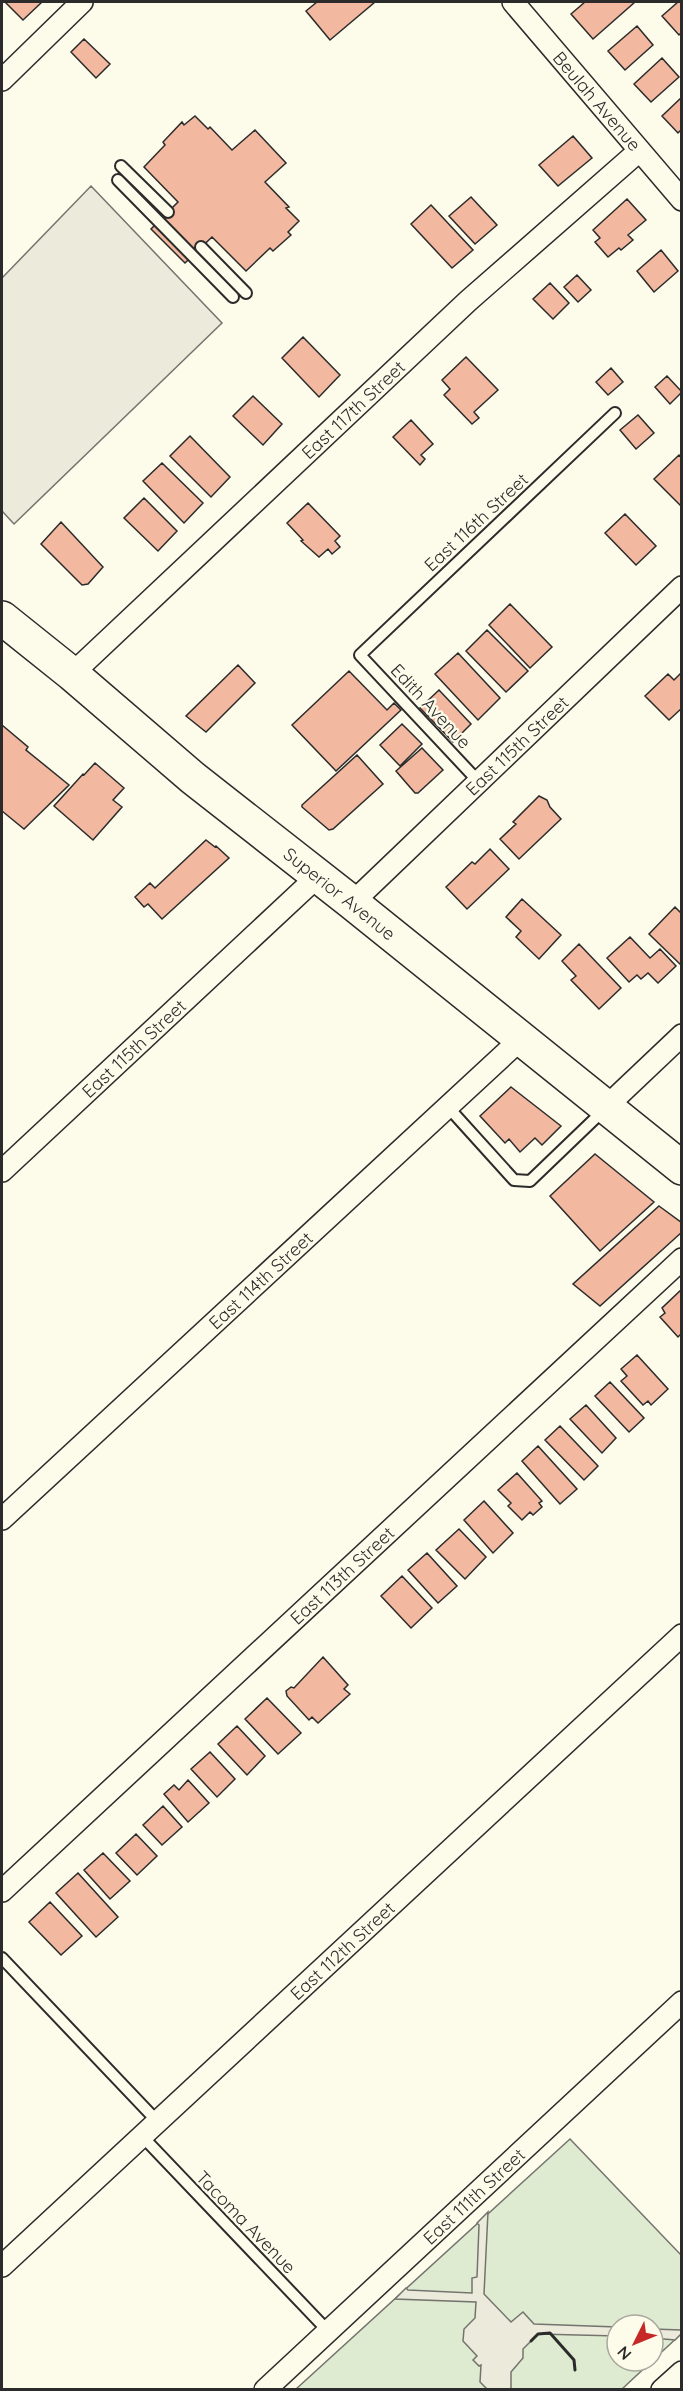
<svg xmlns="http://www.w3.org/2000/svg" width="683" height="2391" viewBox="0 0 683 2391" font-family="Quicksand,sans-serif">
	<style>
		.green { fill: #deebd1; stroke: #74746e; stroke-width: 1.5 }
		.parking { fill: #eceadb; stroke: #74746e; stroke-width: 1.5 }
		.building { fill: #f2b8a0; stroke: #2b2b2b; stroke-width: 1.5 }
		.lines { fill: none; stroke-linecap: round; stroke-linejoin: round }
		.service-casing { stroke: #2b2b2b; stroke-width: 14 }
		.minor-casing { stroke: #2b2b2b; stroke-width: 24 }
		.primary-casing { stroke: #2b2b2b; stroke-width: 36 }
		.service { stroke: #fdfbea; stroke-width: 10 }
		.minor { stroke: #fdfbea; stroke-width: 21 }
		.primary { stroke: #fdfbea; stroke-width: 33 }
		.wall { stroke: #2b2b2b; stroke-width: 3 }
		.labels { text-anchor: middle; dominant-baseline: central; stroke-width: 4.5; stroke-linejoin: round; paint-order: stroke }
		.street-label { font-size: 18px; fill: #2b2b2b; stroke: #fdfbea }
	</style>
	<rect width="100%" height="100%" fill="#fdfbea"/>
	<!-- green -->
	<path class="green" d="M 570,2139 L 681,2255 L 681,2334 L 653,2360 L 653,2325 L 617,2325 L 617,2361 L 652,2361 L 622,2389 L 295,2390 Z"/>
	<!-- parking -->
	<path class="parking" d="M 91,186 L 222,323 L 14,524 L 2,511 L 2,278 Z
		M 488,2212 L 484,2294 L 511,2322 L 523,2312 L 534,2324 L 617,2327 L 617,2336 L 538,2334 L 523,2349 L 523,2358 L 511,2372 L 511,2389 L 487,2389 L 480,2382 L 481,2365 L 479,2366 L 473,2360 L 477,2356 L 463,2341 L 464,2329 L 475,2318 L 476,2302 L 395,2299 L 406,2288 L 408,2290 L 472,2293 L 472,2278 L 477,2277 L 479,2225 L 477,2223 Z
		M 653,2329 L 681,2330 L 681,2334 L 675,2340 L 653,2338 Z"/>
	<!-- building -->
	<path class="building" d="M 5,2 L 42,2 L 23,20 Z
		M 317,2 L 375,2 L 330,40 L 306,11 Z
		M 585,2 L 635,2 L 593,39 L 571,14 Z
		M 678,2 L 682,2 L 682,32 L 679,35 L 662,16 Z
		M 637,26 L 653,45 L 625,70 L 608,51 Z
		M 84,39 L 110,64 L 96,78 L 71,52 Z
		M 662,58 L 679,77 L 651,102 L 634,84 Z
		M 682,97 L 682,129 L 678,133 L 662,116 Z
		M 195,116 L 208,129 L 210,127 L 232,150 L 255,130 L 286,163 L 265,182 L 289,207 L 286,208 L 299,221 L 288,232 L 291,235 L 273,251 L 270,248 L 246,271 L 212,237 L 185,263 L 151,229 L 178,202 L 144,167 L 165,145 L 163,142 L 182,122 L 184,125 Z
		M 573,136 L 592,158 L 558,186 L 539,165 Z
		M 471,197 L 497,225 L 475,244 L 449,216 Z
		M 627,199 L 646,220 L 628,235 L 633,240 L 621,250 L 619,248 L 608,257 L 595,242 L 600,238 L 593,230 Z
		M 431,205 L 473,250 L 452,268 L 411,224 Z
		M 661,250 L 678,271 L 654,292 L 637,271 Z
		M 577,275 L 591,290 L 578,302 L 564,287 Z
		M 550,283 L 569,303 L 553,319 L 533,299 Z
		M 303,337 L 340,375 L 319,397 L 282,358 Z
		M 466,357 L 498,390 L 474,412 L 479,418 L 472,424 L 444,395 L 450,389 L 442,380 Z
		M 611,368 L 623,382 L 608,395 L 596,382 Z
		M 667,376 L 682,392 L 670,404 L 655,387 Z
		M 253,396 L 282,424 L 263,445 L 233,416 Z
		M 638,415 L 654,433 L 636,449 L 620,430 Z
		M 411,420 L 433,444 L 421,455 L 425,459 L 420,465 L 393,437 Z
		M 190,436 L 230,477 L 211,497 L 170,456 Z
		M 679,455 L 682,458 L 682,507 L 654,479 Z
		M 162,463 L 203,503 L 184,523 L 143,481 Z
		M 144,498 L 177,531 L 158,551 L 124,518 Z
		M 308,503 L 340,536 L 335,541 L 340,547 L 332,554 L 328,549 L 319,557 L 301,541 L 303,540 L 287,523 Z
		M 625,514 L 656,546 L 636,565 L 605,533 Z
		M 61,522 L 103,567 L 88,584 L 82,585 L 41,544 Z
		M 510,604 L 552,647 L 530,668 L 489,625 Z
		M 487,630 L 528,671 L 506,692 L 466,651 Z
		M 458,653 L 500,698 L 478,720 L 435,674 Z
		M 238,665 L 255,683 L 206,732 L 186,716 Z
		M 349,671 L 387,710 L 394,703 L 401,710 L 336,771 L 292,725 Z
		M 682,672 L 682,708 L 669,720 L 645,696 L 668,674 L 674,680 Z
		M 439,690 L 471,724 L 453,742 L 420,708 Z
		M 402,724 L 422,744 L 400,766 L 380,745 Z
		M 2,725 L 28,747 L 26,750 L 69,785 L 24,829 L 2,811 Z
		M 422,748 L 443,770 L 418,793 L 415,793 L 396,771 Z
		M 357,755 L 383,784 L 333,829 L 329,830 L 302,807 L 302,805 Z
		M 95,763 L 124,788 L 113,800 L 122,807 L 93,840 L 54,806 L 83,774 L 84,775 Z
		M 539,796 L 547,800 L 550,807 L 561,819 L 519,859 L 500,839 L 516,824 L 513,822 Z
		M 206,840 L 215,847 L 216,846 L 229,858 L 162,919 L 148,904 L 144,907 L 135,897 L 150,883 L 155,888 Z
		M 490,849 L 509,869 L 467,909 L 446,887 L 472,862 L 475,864 Z
		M 522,899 L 561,935 L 539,959 L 516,937 L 521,931 L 506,917 Z
		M 675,907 L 682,914 L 682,966 L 649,934 Z
		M 630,937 L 650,958 L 660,949 L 676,966 L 658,983 L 648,973 L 641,979 L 637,975 L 629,982 L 607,958 Z
		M 579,944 L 621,988 L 599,1009 L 571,980 L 576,976 L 562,961 Z
		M 511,1087 L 561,1126 L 542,1145 L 535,1138 L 520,1152 L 509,1139 L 505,1143 L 480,1116 Z
		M 595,1154 L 654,1202 L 600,1251 L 550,1196 Z
		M 659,1206 L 682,1223 L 682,1232 L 600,1306 L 573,1284 Z
		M 682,1289 L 682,1333 L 678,1337 L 660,1317 L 665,1313 L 662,1308 Z
		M 637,1355 L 668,1389 L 651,1405 L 648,1401 L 643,1405 L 621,1381 L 627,1376 L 621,1369 Z
		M 610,1382 L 644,1418 L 629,1432 L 595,1396 Z
		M 586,1405 L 616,1438 L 602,1453 L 570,1419 Z
		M 560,1426 L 598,1466 L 584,1480 L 545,1440 Z
		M 538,1446 L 577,1489 L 560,1504 L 522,1461 Z
		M 517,1473 L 542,1501 L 539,1503 L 542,1507 L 533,1515 L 530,1512 L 522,1520 L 508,1506 L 511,1503 L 498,1490 Z
		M 484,1501 L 513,1533 L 493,1553 L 464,1520 Z
		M 459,1529 L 486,1557 L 465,1579 L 436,1550 Z
		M 427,1553 L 457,1586 L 438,1603 L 408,1570 Z
		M 402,1576 L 432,1608 L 411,1628 L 381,1596 Z
		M 323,1657 L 348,1685 L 344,1689 L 350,1694 L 318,1723 L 312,1717 L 309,1720 L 287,1696 L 286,1691 L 291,1687 L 294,1688 Z
		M 267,1698 L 301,1733 L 278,1754 L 245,1719 Z
		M 237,1726 L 265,1756 L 247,1775 L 218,1744 Z
		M 210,1752 L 235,1779 L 217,1797 L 191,1769 Z
		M 188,1780 L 209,1803 L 188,1822 L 164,1794 L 174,1785 L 179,1790 Z
		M 163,1806 L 182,1827 L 162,1845 L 143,1825 Z
		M 136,1834 L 157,1856 L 137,1875 L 116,1853 Z
		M 103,1853 L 130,1881 L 110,1899 L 84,1870 Z
		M 78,1873 L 118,1917 L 96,1937 L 56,1893 Z
		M 50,1902 L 82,1936 L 61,1955 L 29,1922 Z"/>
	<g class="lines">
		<!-- service casing -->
		<g class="service-casing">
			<path id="service" d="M 121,166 L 168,212
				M 118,180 L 233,297
				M 201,247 L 246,293
				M 478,781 L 360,655 L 615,413
				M 448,1107 L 514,1180 L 530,1181 L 605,1109
				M 2,1958 L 157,2121
				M 141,2135 L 328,2331"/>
		</g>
		<!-- minor casing -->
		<g class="minor-casing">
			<g id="minor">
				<path id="s1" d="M 513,2 L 682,200"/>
				<path d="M 2,80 L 82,2"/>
				<path id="s2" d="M 72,674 L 468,301 L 639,151"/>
				<path id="s3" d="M 352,903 L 682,587"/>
				<path d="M 606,1107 L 682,1035"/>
				<path id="s4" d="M 2,1171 L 318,876"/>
				<path id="s5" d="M 2,1519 L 521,1039"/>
				<path id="s6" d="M 2,1891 L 682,1259"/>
				<path id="s7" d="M 2,2266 L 682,1635"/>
				<path id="s8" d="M 265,2390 L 682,2002"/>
				<path d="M 662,2390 L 682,2372"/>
			</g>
		</g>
		<!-- primary casing -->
		<g class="primary-casing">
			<g id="primary">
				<path id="s9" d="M 2,618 L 72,674 L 193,778 L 350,901 L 682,1168"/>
			</g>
		</g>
		<!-- service -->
		<use href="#service" class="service"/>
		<!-- minor -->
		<use href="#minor" class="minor"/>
		<!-- primary -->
		<use href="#primary" class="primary"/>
		<!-- wall -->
		<path class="wall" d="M 531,2341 L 538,2334 L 550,2333 L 574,2360 L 575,2370"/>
	</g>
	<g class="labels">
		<!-- street labels -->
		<g class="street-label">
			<text stroke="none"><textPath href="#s1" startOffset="130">Beulah Avenue</textPath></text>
			<text stroke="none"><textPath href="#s2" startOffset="386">East 117th Street</textPath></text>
			<text transform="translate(476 522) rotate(-43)">East 116th Street</text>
			<text transform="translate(431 706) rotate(47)">Edith Avenue</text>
			<text stroke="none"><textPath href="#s3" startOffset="228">East 115th Street</textPath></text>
			<text stroke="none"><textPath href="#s9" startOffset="436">Superior Avenue</textPath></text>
			<text stroke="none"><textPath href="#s4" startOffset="180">East 115th Street</textPath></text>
			<text stroke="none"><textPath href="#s5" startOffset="352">East 114th Street</textPath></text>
			<text stroke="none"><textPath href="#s6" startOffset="464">East 113th Street</textPath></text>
			<text stroke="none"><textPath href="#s7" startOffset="464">East 112th Street</textPath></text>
			<text stroke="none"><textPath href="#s8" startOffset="285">East 111th Street</textPath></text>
			<text transform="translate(246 2222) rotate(46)">Tacoma Avenue</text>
		</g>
	</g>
	<!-- border -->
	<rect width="683" height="2391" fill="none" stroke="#2b2b2b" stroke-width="6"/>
	<!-- north arrow -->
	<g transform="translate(635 2343) rotate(227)"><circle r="28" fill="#fdfbea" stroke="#a9a89e" stroke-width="1.5"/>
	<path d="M0-4.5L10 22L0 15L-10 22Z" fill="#c62828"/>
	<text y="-9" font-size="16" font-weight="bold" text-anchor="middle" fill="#2b2b2b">N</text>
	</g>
</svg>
